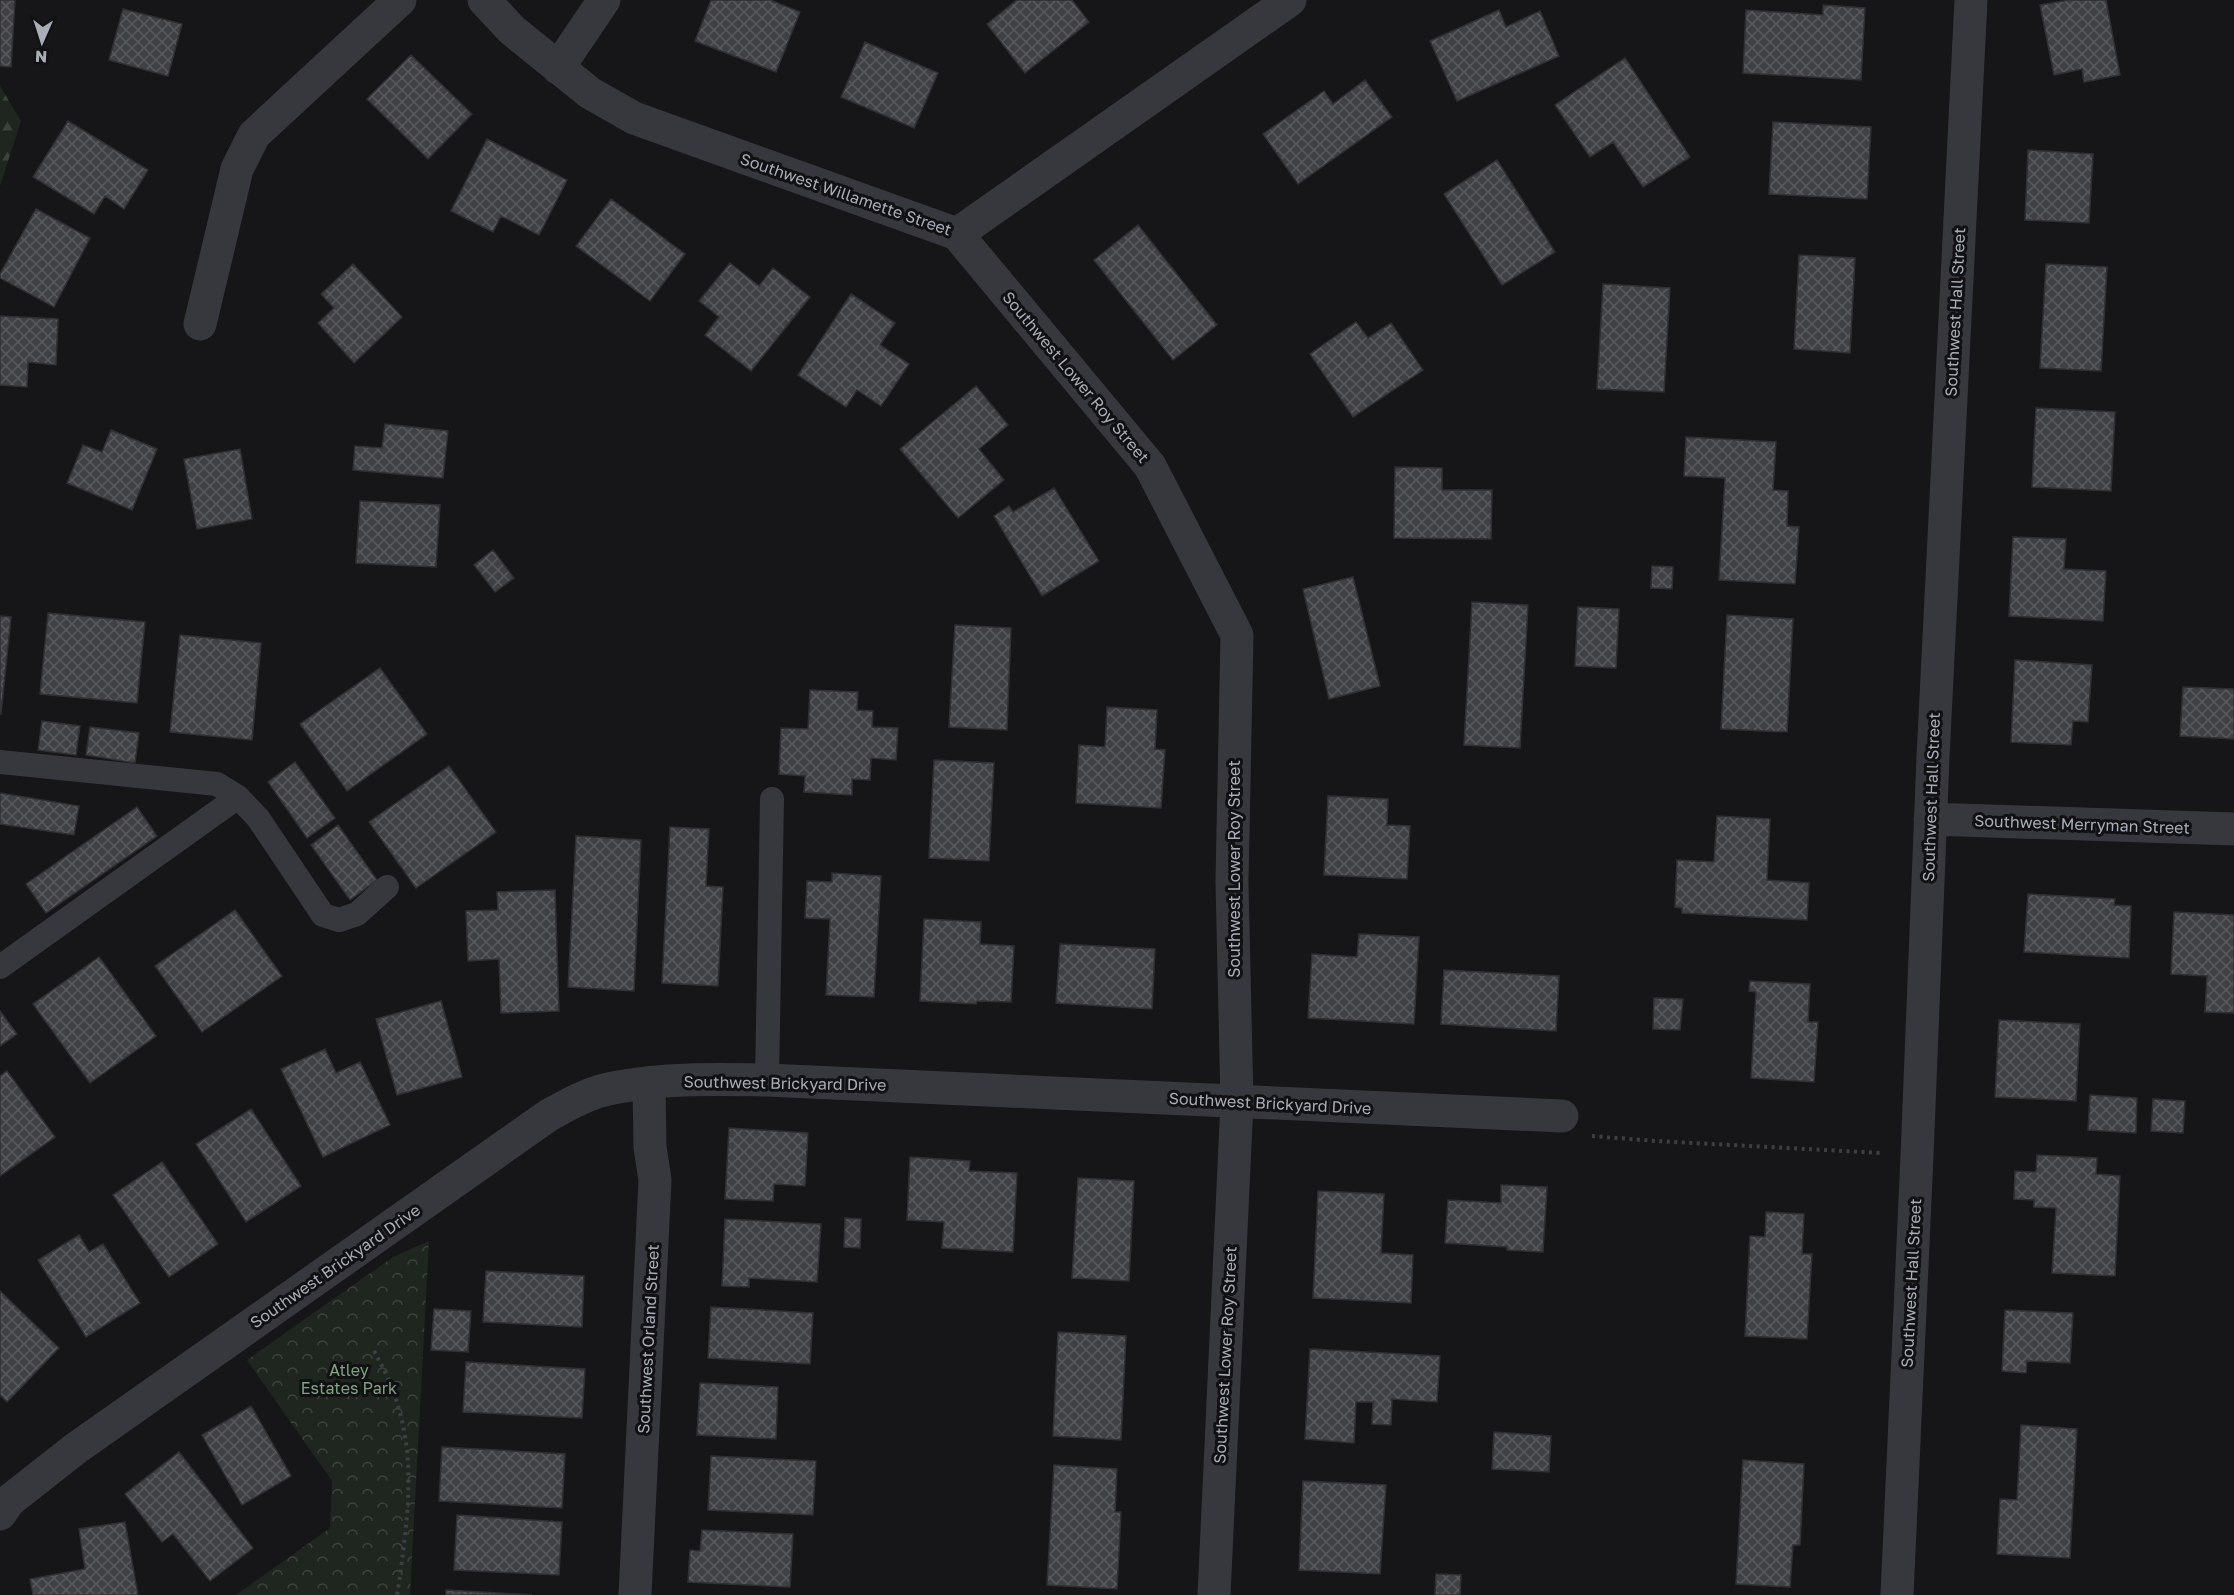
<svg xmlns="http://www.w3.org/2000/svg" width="2234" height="1595" viewBox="0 0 2234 1595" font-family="'Golos Text',sans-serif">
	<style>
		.forest { fill: url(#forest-firs) }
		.park { fill: url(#park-crowns) }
		.building { fill: url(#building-cross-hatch); stroke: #303034; stroke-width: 1.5 }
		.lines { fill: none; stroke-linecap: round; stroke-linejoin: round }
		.path { stroke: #3d3f44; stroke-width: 4; stroke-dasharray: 3 4.5; stroke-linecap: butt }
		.lane { stroke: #37383d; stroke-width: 24 }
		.street { stroke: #37383d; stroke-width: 33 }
		.labels { text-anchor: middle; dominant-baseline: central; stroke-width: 6; stroke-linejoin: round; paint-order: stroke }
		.street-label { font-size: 16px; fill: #a8adb8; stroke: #111113 }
		.park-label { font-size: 16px; fill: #7fa381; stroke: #111113 }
	</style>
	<defs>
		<pattern id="forest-firs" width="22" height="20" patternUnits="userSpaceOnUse" patternTransform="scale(1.5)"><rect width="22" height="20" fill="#1e261f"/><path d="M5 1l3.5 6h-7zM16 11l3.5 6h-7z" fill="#3c433d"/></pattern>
		<pattern id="park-crowns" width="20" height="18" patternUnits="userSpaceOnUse" patternTransform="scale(1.5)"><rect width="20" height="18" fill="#1e261f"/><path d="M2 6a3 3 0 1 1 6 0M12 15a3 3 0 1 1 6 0" fill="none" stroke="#3c433d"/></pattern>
		<pattern id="building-cross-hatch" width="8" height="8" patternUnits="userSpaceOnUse" patternTransform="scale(1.5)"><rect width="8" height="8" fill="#404145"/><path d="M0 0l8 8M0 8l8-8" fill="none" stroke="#595a5e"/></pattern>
	</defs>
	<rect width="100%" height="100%" fill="#161618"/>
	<!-- forest -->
	<path class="forest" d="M 0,86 L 21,121 L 0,186 Z"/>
	<!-- park -->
	<path class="park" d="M 429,1241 L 410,1595 L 236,1595 L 330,1528 L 332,1481 L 247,1360 L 393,1257 Z"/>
	<!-- building -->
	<path class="building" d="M 0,0 L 15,0 L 11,67 L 0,66 Z
		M 711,0 L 770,0 L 800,12 L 776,72 L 695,41 Z
		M 1017,0 L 1072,0 L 1089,22 L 1025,73 L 987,24 Z
		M 2069,0 L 2106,0 L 2120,75 L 2084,82 L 2082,69 L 2054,75 L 2040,5 Z
		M 1823,5 L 1865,8 L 1861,80 L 1743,73 L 1746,10 L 1823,15 Z
		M 123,9 L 182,24 L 168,76 L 109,60 Z
		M 1499,10 L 1506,27 L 1540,11 L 1559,56 L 1457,101 L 1430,41 Z
		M 865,42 L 938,73 L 914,128 L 841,97 Z
		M 411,55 L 472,114 L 428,159 L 367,99 Z
		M 1625,58 L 1690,157 L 1643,187 L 1613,142 L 1590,157 L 1555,105 Z
		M 1365,80 L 1392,117 L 1298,184 L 1263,134 L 1324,91 L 1333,104 Z
		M 68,121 L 148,170 L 124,209 L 105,196 L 94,214 L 33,177 Z
		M 1773,122 L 1871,127 L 1867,199 L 1769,194 Z
		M 487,139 L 567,180 L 539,235 L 501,216 L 493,232 L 451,211 Z
		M 2028,150 L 2093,154 L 2089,223 L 2025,220 Z
		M 1497,160 L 1555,252 L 1502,285 L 1444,194 Z
		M 611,199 L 685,254 L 650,301 L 576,246 Z
		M 36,209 L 90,238 L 54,307 L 0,278 L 0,274 Z
		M 1138,225 L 1217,325 L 1173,360 L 1094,260 Z
		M 1799,255 L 1855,258 L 1850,353 L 1794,349 Z
		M 730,263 L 759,286 L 773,268 L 810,297 L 751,371 L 705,335 L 719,317 L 699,301 Z
		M 353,264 L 402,317 L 354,363 L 318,323 L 334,308 L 321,294 Z
		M 2046,264 L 2107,267 L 2101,371 L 2040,368 Z
		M 1603,284 L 1670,288 L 1664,392 L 1597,389 Z
		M 851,294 L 895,323 L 880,345 L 909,364 L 881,406 L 857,390 L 846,407 L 798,375 Z
		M 0,316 L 58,319 L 56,365 L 28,362 L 27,387 L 0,385 Z
		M 1356,322 L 1368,338 L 1391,323 L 1423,370 L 1353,417 L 1310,354 Z
		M 976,386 L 1008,425 L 979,449 L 1004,480 L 958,518 L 900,449 Z
		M 2036,408 L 2115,412 L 2111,491 L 2032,487 Z
		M 385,424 L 448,431 L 443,478 L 353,470 L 355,446 L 382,448 Z
		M 111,430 L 157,449 L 132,510 L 67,483 L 83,445 L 102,452 Z
		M 1686,437 L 1776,442 L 1773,490 L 1788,491 L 1787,526 L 1799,527 L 1795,584 L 1719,580 L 1725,478 L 1684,476 Z
		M 240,449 L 252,519 L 197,529 L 184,459 Z
		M 1395,467 L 1442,468 L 1442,490 L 1492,490 L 1491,539 L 1394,538 Z
		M 1054,488 L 1099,561 L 1042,596 L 994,516 L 1009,506 L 1013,512 Z
		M 360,501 L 440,505 L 436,567 L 356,563 Z
		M 2013,537 L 2066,539 L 2064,569 L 2106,571 L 2103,621 L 2009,616 Z
		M 493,550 L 514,578 L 495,592 L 474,565 Z
		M 1652,566 L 1673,567 L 1672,589 L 1651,588 Z
		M 1353,577 L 1380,686 L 1329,699 L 1303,589 Z
		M 1472,602 L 1528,605 L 1520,748 L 1464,745 Z
		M 1578,607 L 1619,609 L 1616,668 L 1575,666 Z
		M 48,613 L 145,622 L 137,703 L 40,694 Z
		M 1727,615 L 1793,619 L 1787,732 L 1721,729 Z
		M 0,616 L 11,617 L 1,714 L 0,714 Z
		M 955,625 L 1011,628 L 1007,730 L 949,727 Z
		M 180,635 L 261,643 L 252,740 L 170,732 Z
		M 2015,660 L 2092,665 L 2088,722 L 2073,721 L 2071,745 L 2011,742 Z
		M 380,668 L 427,734 L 347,791 L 300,724 Z
		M 2183,687 L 2234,689 L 2234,739 L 2180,736 Z
		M 810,690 L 858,692 L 857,710 L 873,711 L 872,727 L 898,728 L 896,760 L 871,758 L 870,780 L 852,779 L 852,795 L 804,792 L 805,776 L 779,774 L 781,728 L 808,729 Z
		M 1107,707 L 1157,710 L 1155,749 L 1165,750 L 1161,808 L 1076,803 L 1079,745 L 1105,747 Z
		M 42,721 L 80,726 L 76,755 L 38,750 Z
		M 90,727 L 139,733 L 135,763 L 86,755 Z
		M 934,760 L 994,763 L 989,861 L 929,858 Z
		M 295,762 L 335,818 L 307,838 L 268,782 Z
		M 449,766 L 496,832 L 416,888 L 369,822 Z
		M 0,793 L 79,806 L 74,835 L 0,824 Z
		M 1328,796 L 1388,799 L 1387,825 L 1410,826 L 1407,879 L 1324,875 Z
		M 137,807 L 157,836 L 46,913 L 26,884 Z
		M 1717,816 L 1770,819 L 1767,880 L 1809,883 L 1807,920 L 1682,913 L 1682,908 L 1675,907 L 1677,860 L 1714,862 Z
		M 338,825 L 377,880 L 350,900 L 311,845 Z
		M 670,827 L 709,829 L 706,886 L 723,887 L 718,986 L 662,983 Z
		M 576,836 L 641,840 L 634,991 L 568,987 Z
		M 832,873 L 881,876 L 874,997 L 826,995 L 830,919 L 805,918 L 807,881 L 832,882 Z
		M 555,890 L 559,1011 L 501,1013 L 499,959 L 468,961 L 466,911 L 498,910 L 497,892 Z
		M 2028,894 L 2115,899 L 2114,905 L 2131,906 L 2129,958 L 2024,952 Z
		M 235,910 L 282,976 L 202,1032 L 155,966 Z
		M 2174,912 L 2234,915 L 2234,1013 L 2205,1012 L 2207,976 L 2171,974 Z
		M 924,919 L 981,922 L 980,944 L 1014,946 L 1011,1002 L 977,1001 L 976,1004 L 920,1001 Z
		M 1359,934 L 1419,937 L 1414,1024 L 1308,1018 L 1312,954 L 1357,957 Z
		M 1060,944 L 1155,949 L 1152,1009 L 1056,1003 Z
		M 99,957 L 156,1036 L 90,1083 L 33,1004 Z
		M 1444,970 L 1559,976 L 1556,1031 L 1441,1024 Z
		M 1750,981 L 1810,984 L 1808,1022 L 1818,1022 L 1814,1082 L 1751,1078 L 1756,992 L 1749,991 Z
		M 1654,998 L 1683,999 L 1680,1030 L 1653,1029 Z
		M 441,1001 L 462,1077 L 397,1095 L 376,1019 Z
		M 0,1011 L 17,1034 L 0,1046 Z
		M 1999,1020 L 2080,1024 L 2076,1101 L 1995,1097 Z
		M 325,1049 L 336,1073 L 360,1062 L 390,1125 L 323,1157 L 281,1069 Z
		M 7,1071 L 55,1137 L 0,1176 L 0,1076 Z
		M 2090,1095 L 2137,1098 L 2136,1133 L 2088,1130 Z
		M 2153,1099 L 2185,1101 L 2183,1133 L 2151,1131 Z
		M 251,1109 L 301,1186 L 246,1222 L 196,1144 Z
		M 729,1128 L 808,1133 L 805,1186 L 774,1184 L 773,1201 L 725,1199 Z
		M 2037,1155 L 2097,1158 L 2096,1174 L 2120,1176 L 2115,1276 L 2052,1273 L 2056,1208 L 2034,1207 L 2034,1200 L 2014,1199 L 2015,1171 L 2036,1172 Z
		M 910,1157 L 970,1161 L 969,1171 L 1017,1173 L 1013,1252 L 942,1248 L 944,1222 L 907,1220 Z
		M 162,1162 L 218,1244 L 169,1277 L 113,1195 Z
		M 1078,1178 L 1134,1181 L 1129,1281 L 1072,1278 Z
		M 1501,1185 L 1547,1187 L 1543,1252 L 1507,1250 L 1507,1247 L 1445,1243 L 1448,1200 L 1501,1203 Z
		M 1318,1191 L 1384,1194 L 1381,1253 L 1413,1255 L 1411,1303 L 1313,1298 Z
		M 1766,1212 L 1804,1214 L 1802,1254 L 1812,1254 L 1807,1339 L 1745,1336 L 1750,1236 L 1765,1237 Z
		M 845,1218 L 861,1219 L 860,1248 L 844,1247 Z
		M 725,1219 L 821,1224 L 817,1282 L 749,1278 L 749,1287 L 722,1286 Z
		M 79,1235 L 89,1252 L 103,1244 L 140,1303 L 86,1337 L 38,1260 Z
		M 486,1271 L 584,1276 L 582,1327 L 483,1322 Z
		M 0,1291 L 59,1348 L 7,1402 L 0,1395 Z
		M 711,1307 L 813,1313 L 810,1364 L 708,1358 Z
		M 434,1309 L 471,1311 L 468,1352 L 431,1350 Z
		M 2005,1310 L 2073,1313 L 2070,1363 L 2027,1361 L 2026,1373 L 2002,1371 Z
		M 1058,1332 L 1126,1336 L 1121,1440 L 1053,1436 Z
		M 1310,1349 L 1440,1356 L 1437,1402 L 1392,1399 L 1391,1425 L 1372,1424 L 1373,1402 L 1356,1402 L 1354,1443 L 1305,1439 Z
		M 466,1362 L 585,1369 L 582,1418 L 463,1412 Z
		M 700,1383 L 778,1387 L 776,1439 L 697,1435 Z
		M 251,1406 L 291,1476 L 242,1505 L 202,1435 Z
		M 2021,1425 L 2077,1429 L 2070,1558 L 1997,1554 L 2000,1499 L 2017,1500 Z
		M 1494,1432 L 1551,1436 L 1549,1472 L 1492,1469 Z
		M 442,1447 L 565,1454 L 562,1508 L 439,1501 Z
		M 179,1452 L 253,1548 L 210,1581 L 173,1534 L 162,1542 L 125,1494 Z
		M 711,1456 L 816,1461 L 813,1515 L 708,1510 Z
		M 1743,1460 L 1804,1464 L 1800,1545 L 1793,1545 L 1790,1587 L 1736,1584 Z
		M 1054,1465 L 1117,1469 L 1115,1512 L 1121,1512 L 1117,1589 L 1047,1585 Z
		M 1303,1481 L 1386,1485 L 1380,1574 L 1299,1570 Z
		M 457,1515 L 562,1522 L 559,1575 L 454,1570 Z
		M 125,1522 L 138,1595 L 33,1595 L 30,1579 L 85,1569 L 79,1529 Z
		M 702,1530 L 793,1534 L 790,1587 L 688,1582 L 690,1550 L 700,1551 Z
		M 1436,1574 L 1461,1575 L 1460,1595 L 1435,1595 Z
		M 446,1590 L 532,1595 L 446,1595 Z"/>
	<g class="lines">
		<!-- path -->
		<path class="path" d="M 1592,1136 L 1656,1141 L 1881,1153
			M 374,1351 C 411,1416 413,1472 404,1544 C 402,1561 400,1578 397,1595"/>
		<!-- lane -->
		<path class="lane" d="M 0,762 L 217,784 L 238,797 L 258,818 L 323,915 L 339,920 L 357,914 L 387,887
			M 0,967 L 238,797
			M 767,1080 L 772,799"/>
		<!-- street -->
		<path class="street" d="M 484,0 L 512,30 L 590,93 L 634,118 L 957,234 L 1290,0
			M 558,68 L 604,0
			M 957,234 L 1150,466 L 1237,635 L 1232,882 L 1237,1102 L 1214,1595
			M 200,324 L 237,169 L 254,135 L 400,0
			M 1930,819 L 2234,829
			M 0,1514 L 9,1501 L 75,1449 L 549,1115 C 569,1104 590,1092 613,1088 C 663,1078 716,1079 767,1080 L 1562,1116
			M 635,1595 L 655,1180 L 650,1147 L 649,1084
			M 1897,1595 L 1917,1156 L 1933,757 L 1971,0"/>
	</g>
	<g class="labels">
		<!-- street labels -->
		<g class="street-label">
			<text transform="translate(846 194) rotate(19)">Southwest Willamette Street</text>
			<text transform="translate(1955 312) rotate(-87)">Southwest Hall Street</text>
			<text transform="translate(1076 377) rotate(50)">Southwest Lower Roy Street</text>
			<text transform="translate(1931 797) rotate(-88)">Southwest Hall Street</text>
			<text transform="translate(2082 824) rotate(2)">Southwest Merryman Street</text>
			<text transform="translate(1234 869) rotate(-90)">Southwest Lower Roy Street</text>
			<text transform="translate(785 1083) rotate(1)">Southwest Brickyard Drive</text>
			<text transform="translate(1270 1103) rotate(3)">Southwest Brickyard Drive</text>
			<text transform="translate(335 1266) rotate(-35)">Southwest Brickyard Drive</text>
			<text transform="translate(1911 1283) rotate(-87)">Southwest Hall Street</text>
			<text transform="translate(648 1339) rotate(-87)">Southwest Orland Street</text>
			<text transform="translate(1225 1355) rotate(-87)">Southwest Lower Roy Street</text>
		</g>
		<!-- park labels -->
		<g class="park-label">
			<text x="349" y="1370">Atley<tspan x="349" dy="18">Estates Park</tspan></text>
		</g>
	</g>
	<!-- north arrow -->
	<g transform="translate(42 42) rotate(183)" stroke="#111113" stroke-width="4.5" paint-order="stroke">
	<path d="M0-4.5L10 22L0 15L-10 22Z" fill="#a8adb8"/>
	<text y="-9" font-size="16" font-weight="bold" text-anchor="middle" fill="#a8adb8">N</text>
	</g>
</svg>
